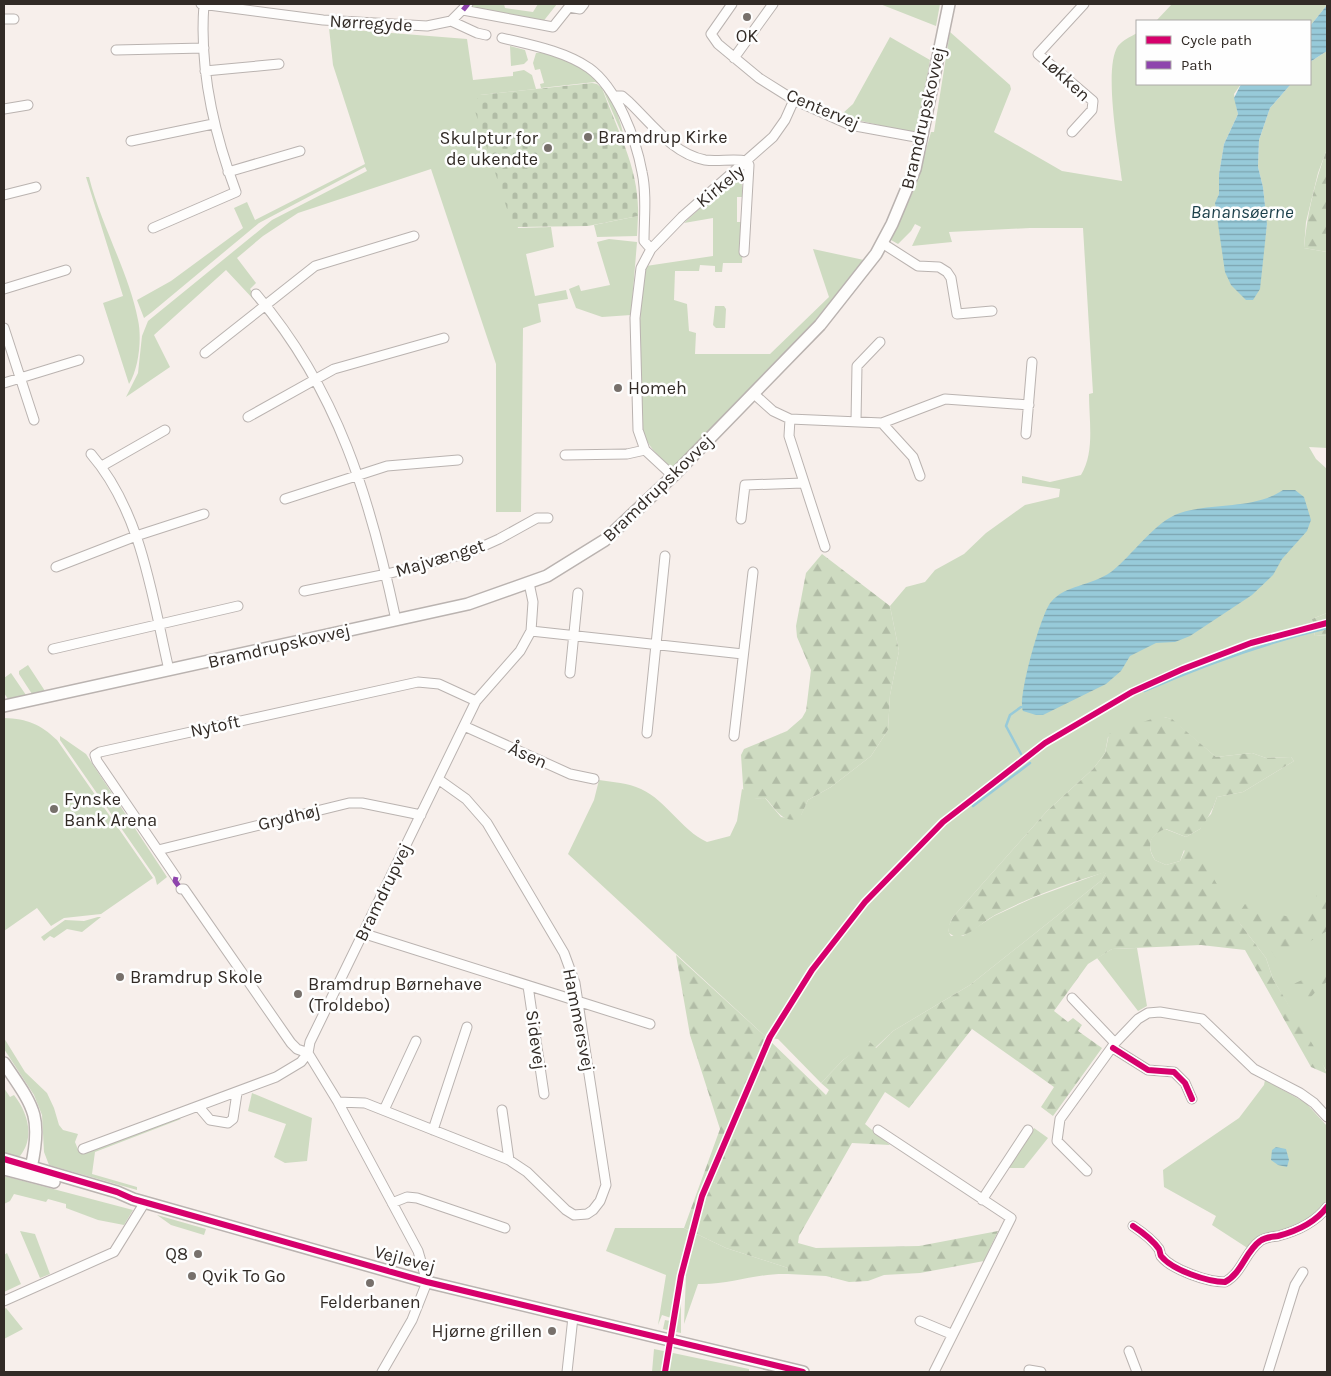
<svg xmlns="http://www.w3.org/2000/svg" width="1331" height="1376" viewBox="0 0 1331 1376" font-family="Karla,sans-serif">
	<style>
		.grass { fill: #cedbc1 }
		.forest { fill: url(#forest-firs) }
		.cemetery { fill: url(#cemetery-stones) }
		.water { fill: url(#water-rules) }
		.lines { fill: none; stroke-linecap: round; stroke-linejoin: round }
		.stream { stroke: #97cad9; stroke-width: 2.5 }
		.minor-casing { stroke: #bab3b0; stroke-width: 11 }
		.tertiary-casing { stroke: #bab3b0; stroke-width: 14 }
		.minor { stroke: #fefdfc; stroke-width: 9 }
		.tertiary { stroke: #fefdfc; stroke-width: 11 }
		.quiet { stroke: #8e44ad; stroke-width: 5; stroke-dasharray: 10 5; stroke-linecap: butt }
		.cycleway-casing { stroke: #fefefe; stroke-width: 9 }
		.cycleway { stroke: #d6006c; stroke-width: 6 }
		.poi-dot { fill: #77706b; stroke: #fefefe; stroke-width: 2 }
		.labels { text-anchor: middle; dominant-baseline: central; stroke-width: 5; stroke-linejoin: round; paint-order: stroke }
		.street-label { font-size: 18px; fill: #322b26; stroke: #fefefe }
		.poi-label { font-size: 18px; fill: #322b26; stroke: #fefefe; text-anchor: start }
		.water-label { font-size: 19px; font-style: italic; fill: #1b3f4a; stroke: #fefefe }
	</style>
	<defs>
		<pattern id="forest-firs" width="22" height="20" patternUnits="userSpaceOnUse" patternTransform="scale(1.25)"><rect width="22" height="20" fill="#cedbc1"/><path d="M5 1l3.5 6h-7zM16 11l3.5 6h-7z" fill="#b1bca6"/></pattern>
		<pattern id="cemetery-stones" width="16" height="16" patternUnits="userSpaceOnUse" patternTransform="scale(1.25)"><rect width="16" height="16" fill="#cedbc1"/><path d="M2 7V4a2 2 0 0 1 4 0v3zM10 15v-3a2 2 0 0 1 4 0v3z" fill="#b1bca6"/></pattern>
		<pattern id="water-rules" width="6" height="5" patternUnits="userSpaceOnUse" patternTransform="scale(1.25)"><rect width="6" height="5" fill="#97cad9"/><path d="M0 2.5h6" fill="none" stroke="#7ca4b0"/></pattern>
	</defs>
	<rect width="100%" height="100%" fill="#f7efeb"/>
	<!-- grass -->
	<path class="grass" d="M 474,4 L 504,4 L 505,8 L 533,12 L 538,4 L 557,4 L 542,23 L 475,10 L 472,7 Z
		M 880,4 L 940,4 L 936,26 Z
		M 1172,4 L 1327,4 L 1327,5 L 1310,26 L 1310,21 L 1156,21 Z
		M 329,28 L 467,39 L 473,80 L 513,76 L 513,72 L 524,70 L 532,75 L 536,89 L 480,95 L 518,228 L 551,227 L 554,247 L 526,254 L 535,296 L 566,290 L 568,299 L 538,304 L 541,322 L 523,328 L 521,512 L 496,512 L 496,364 L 431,169 L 298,213 L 263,236 L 237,258 L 256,283 L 250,289 L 261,303 L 255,301 L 226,270 L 154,335 L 170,367 L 126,397 L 138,373 L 142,336 L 148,321 L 272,220 L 367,171 L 365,167 L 259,223 L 152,312 L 144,318 L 137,300 L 171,281 L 243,228 L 234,208 L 247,202 L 255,220 L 365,164 L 333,65 Z
		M 950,32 L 1010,85 L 1011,89 L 994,132 L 1062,171 L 1122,181 C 1119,153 1103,68 1118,46 C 1123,40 1130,37 1137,33 L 1137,84 L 1241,84 L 1234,94 L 1238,114 L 1224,144 L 1219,174 L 1219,194 L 1215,207 L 1219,223 L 1264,245 L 1267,225 L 1263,187 L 1258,167 L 1259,140 L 1270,108 L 1291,84 L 1310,84 L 1310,62 L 1327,51 L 1327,149 L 1318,173 L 1306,222 L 1304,248 L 1327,252 L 1327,448 L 1309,447 L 1316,459 L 1327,469 L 1327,613 L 1312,619 L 1315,636 L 1327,635 L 1327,1072 L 1273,979 L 1266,958 L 1184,850 L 1180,861 L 1166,865 L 1155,860 C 1146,846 1149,834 1165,829 L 1186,837 L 1200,829 L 1203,822 L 1211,814 L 1217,797 L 1243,792 L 1294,761 L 1291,757 L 1266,758 L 1252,753 L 1216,757 L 1171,719 L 1164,717 L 1108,737 L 1105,753 L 1093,769 L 1047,811 L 953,917 C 950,923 946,930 951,936 L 963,936 L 994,916 L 1033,898 L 1107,871 L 1102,880 L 970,985 L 893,1031 L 875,1048 L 869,1041 L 843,1060 L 821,1083 L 778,1039 L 767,1038 L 568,854 L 594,800 L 599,780 C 613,782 628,783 641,789 C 667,801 681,830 707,842 L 730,836 L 737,821 L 742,789 L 744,790 L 744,799 L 765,798 L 781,817 L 794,819 L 801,815 L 808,800 L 831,787 L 871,756 L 888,730 L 890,695 L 899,651 L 890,606 L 906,587 L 925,582 L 935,570 L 964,554 L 986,533 L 1025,505 L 1059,497 L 1060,489 L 1022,483 L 1022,476 L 1050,482 L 1081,475 C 1095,452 1089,421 1089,394 L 1093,393 L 1083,228 L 1030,228 L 949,232 L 952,242 L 912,246 L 921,227 L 915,224 L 911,231 L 898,244 L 891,240 L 916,185 L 931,132 L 934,132 Z
		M 890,37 L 930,60 L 918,129 L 913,133 L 857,120 L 843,113 L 853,104 Z
		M 510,46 L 525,50 L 528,60 L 524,64 L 511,66 Z
		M 536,53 C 555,50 594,71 605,87 C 611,94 624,130 624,139 L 601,85 L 595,82 L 541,88 L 540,84 L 544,83 L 540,69 L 535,70 L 533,63 Z
		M 736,175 L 741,176 L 743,197 L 737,197 L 737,222 L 744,222 L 742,263 L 723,263 L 722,272 L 715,272 L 715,266 L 700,265 L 699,271 L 675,271 L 674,300 L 687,304 L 689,331 L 696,333 L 695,354 L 770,354 L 829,297 L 813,249 L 864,260 L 841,294 L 673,469 C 664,461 653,452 647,441 C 631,407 640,305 646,266 L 713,256 L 713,218 L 684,223 Z
		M 86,177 L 89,177 C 101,225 129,273 138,320 C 142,338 139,368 129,384 L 103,303 L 123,296 Z
		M 638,216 L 637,236 L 597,237 L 594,225 Z
		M 609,239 L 637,242 L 631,315 L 602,317 L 576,308 L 569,289 L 579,285 L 581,291 L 610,285 L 597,242 Z
		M 715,306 L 724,306 L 726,309 L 725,328 L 716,328 L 713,325 Z
		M 28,665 L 45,691 L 32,694 L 19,674 L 19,671 Z
		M 11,673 L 26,695 L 8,699 L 4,693 L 4,678 Z
		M 4,718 C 28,719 40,724 57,740 L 153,878 L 101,914 L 64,918 L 51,926 L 37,908 L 4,931 Z
		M 60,736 L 86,754 L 167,877 L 157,885 L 155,877 L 60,740 Z
		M 98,917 L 101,917 L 82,932 L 67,929 L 54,938 L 50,936 L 44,941 L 41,937 L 65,920 L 84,921 Z
		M 1137,948 L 1147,1006 L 1138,1011 L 1097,958 L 1112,949 Z
		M 4,1038 L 25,1072 L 47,1093 L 54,1108 L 59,1125 L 63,1130 L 78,1134 L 75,1142 L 79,1152 L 177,1117 L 181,1119 L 95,1152 L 92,1174 L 137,1187 L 137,1190 L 49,1165 L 44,1152 L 42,1115 L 34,1095 L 4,1049 Z
		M 1265,1080 L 1306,1103 L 1327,1126 L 1327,1200 L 1304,1224 L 1260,1235 L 1249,1249 L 1212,1225 L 1216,1216 L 1164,1187 L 1163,1170 L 1239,1118 L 1264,1085 Z
		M 4,1088 L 10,1097 L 14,1095 C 28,1113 35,1137 20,1156 L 12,1156 L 4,1153 Z
		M 252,1093 L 312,1118 L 307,1161 L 285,1163 L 274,1157 L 286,1124 L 248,1111 Z
		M 1034,1128 L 1048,1138 L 1024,1168 L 1008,1168 Z
		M 4,1176 L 133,1210 L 124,1225 L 98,1220 L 66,1208 L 66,1204 L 48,1199 L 46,1202 L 14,1194 L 10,1201 L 4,1204 Z
		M 157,1215 L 206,1229 L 204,1235 L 171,1225 Z
		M 615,1228 L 684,1228 L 726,1248 L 788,1268 L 788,1274 C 755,1273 731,1285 698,1284 L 684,1324 L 686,1276 L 679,1274 L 671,1326 L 674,1326 L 681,1283 L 681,1333 L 663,1329 L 665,1320 L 670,1321 L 671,1318 L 662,1315 L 658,1325 L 666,1275 L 606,1251 Z
		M 20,1231 L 35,1234 L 50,1274 L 40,1278 Z
		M 7,1253 L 21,1284 L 4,1292 L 4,1255 Z
		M 6,1308 L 23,1329 L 4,1339 L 4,1309 Z
		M 654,1349 L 749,1369 L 749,1372 L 652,1372 Z"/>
	<!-- forest -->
	<path class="forest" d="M 1327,149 L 1327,252 L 1304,248 C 1307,214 1315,181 1327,149 Z
		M 822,554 L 890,606 L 899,651 L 890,695 L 888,730 L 871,756 L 831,787 L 808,800 L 800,818 C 782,825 776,808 765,798 L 744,800 L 741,755 L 744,749 L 787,731 L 802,718 L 806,711 L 811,670 L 797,637 L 796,626 L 806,573 Z
		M 1327,613 L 1327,635 L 1315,636 L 1312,619 Z
		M 1160,716 L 1172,719 L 1216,757 L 1252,753 L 1266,758 L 1291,757 L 1294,761 L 1243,792 L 1217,797 C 1213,809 1207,820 1200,829 L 1186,837 L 1166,829 C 1149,834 1146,847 1155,860 L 1166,865 L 1180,861 L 1186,848 L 1194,847 L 1198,852 L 1241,925 L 1266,958 L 1273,979 L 1319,1055 L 1327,1074 L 1311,1067 L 1245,950 L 1201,945 L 1112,949 L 1088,964 L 1054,1011 L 1068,1022 L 1073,1018 L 1082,1025 L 1078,1031 L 1102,1048 L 1053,1116 L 1041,1107 L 1054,1087 L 972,1029 L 909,1108 L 885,1092 L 865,1124 L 890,1145 L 852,1143 L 799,1236 L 798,1243 L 816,1248 L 919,1246 L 998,1231 L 984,1261 L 920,1273 L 884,1275 L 868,1281 L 849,1282 L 826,1276 L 788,1274 L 788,1268 L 726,1248 L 684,1228 L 720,1129 L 690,1035 L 676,955 L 767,1038 L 826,1095 L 829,1090 L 821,1083 L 843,1060 L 868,1040 L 876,1048 L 893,1031 L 970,985 L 1102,880 L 1106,872 C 1068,883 1030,897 995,915 C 982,922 971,936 955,937 L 949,933 L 948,927 L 953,917 L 1047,811 L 1093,769 L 1105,753 L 1109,734 Z
		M 1327,887 L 1327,931 L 1283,958 L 1276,958 L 1259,931 L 1244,917 L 1241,910 L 1245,904 C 1275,905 1300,939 1318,892 Z
		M 1326,969 L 1327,982 L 1321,986 L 1309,999 L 1299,1000 L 1290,993 L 1289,986 Z"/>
	<!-- cemetery -->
	<path class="cemetery" d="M 592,83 L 597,84 L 602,88 C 617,130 640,170 638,216 L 588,226 L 516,227 L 512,224 L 473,105 L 480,95 Z"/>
	<!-- water -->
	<path class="water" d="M 1327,5 L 1327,51 L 1310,62 L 1310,26 Z
		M 1241,84 L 1291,84 L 1270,108 L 1259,140 L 1258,167 L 1263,187 L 1267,224 L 1260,289 L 1253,300 L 1246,300 L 1231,285 L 1225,272 L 1215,203 L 1219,194 L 1219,174 L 1224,144 L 1238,114 L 1234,98 Z
		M 1283,490 L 1295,490 L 1304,497 L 1311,520 L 1307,531 L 1282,559 L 1273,575 L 1252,595 L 1190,636 L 1175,642 L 1156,643 L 1130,656 L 1121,671 L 1106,684 L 1043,715 L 1036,715 L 1023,711 C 1017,699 1041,613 1051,602 C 1065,585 1091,586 1111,572 C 1132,556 1155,521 1180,513 C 1214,502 1253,510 1283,490 Z
		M 1276,1147 L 1286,1149 L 1289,1160 L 1287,1167 L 1278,1165 L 1271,1160 L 1272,1150 Z"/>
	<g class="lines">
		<!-- stream -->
		<path class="stream" d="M 1144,691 C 1204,665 1264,643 1327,628
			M 1021,707 L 1010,715 L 1006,726 L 1021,754
			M 973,806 L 1030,763"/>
		<!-- minor casing -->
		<g class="minor-casing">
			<path id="minor" d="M 201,4 L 323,20 L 427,26 L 451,21 L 468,4
				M 732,4 L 711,34 L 718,44 L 759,78 L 794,100 L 850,125 L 921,138
				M 463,10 L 553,27 L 569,7 L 580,9 L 584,4
				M 4,19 L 14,19
				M 451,21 L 477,33 L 486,35
				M 502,38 C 531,45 564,51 589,68 C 617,88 636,139 642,172 C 647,194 644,219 644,241 L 651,249
				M 116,50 L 204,48
				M 734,58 L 773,4
				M 205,71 L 279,64
				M 615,96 L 622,96 L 629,102 C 651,123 673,154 705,160 C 719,162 733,158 747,161
				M 4,109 L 28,105
				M 1072,132 L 1092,110 L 1093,101 L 1038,54 L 1084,4
				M 131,141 L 213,124
				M 228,172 L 300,151
				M 4,195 L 36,187
				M 153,228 L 236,192 C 213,131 199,69 204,4
				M 882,243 L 918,266 L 939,267 L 947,272 L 951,278 L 957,314 L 992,311
				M 744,252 L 749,165 L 747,161
				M 4,289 L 66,270
				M 256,294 C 338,390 370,498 396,620
				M 4,328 L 34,420
				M 205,353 L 315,266 L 414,236
				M 4,383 L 79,360
				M 754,394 L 773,411 L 790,419 L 882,423 L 945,399 L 1029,405
				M 248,417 L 334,369 L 444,338
				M 790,419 L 789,436 L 825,547
				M 856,421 L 857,366 L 880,342
				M 882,423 L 913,457 L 920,476
				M 1026,434 L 1032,362
				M 91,454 C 142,513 152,597 169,670
				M 565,455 L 627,454 L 645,450
				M 102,466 L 165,430
				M 673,476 L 645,450 L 638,430 L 635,318 L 641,268 L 651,249 L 682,217 L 773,137 L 785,120 L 794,100
				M 285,499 L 387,466 L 458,460
				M 741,519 L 745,485 L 803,483
				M 56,567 L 136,536 L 204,514
				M 304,591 L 387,574 L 468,553 L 499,539 L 537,518 L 548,518
				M 531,631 L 743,654
				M 53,649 L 238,606
				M 570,673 L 578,593
				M 464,726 L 570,774 L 594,779
				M 647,733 L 665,556
				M 734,736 L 753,572
				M 158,850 L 349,803 L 362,803 L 421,815
				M 176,877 L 97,761 L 95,755 L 100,752 L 418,682 L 439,684 L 476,701
				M 362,933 L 650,1024
				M 528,986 L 544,1094
				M 1072,998 L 1115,1043
				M 1113,1048 L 1148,1070 L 1174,1072 L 1185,1083 L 1192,1099
				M 338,1102 L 365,1103 L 509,1160 L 527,1172 L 566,1210 L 574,1215 L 587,1214 L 593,1210 L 600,1201 L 606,1185 L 575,983 L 564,953 L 487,823 L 466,799 L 438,779
				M 199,1107 L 210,1120 L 228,1123 L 233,1119 L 237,1093
				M 384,1110 L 416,1041
				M 502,1110 L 509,1160
				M 433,1130 L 467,1027
				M 878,1130 L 1011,1218 L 934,1372
				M 83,1149 L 276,1077 L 301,1062 L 308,1053 L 297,1049 L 291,1043 L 184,889 L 181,889
				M 1087,1171 L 1057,1141 L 1060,1119 L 1115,1043 L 1138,1019 L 1148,1013 L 1160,1012 L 1202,1019 L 1254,1069 L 1300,1093 L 1314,1103 L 1327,1117
				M 982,1200 L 1028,1130
				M 392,1203 L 407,1197 L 417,1198 L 505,1228
				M 1133,1226 C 1142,1232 1152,1239 1159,1249 C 1160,1251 1160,1254 1161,1256 C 1172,1270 1208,1282 1225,1282 C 1242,1273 1245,1252 1260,1241 C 1265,1237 1272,1237 1278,1236 C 1297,1231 1315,1223 1327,1207
				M 4,1301 L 114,1252 L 145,1202
				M 920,1321 L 951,1334
				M 1129,1351 L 1137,1372
				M 1029,1370 L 1041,1372
				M 382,1372 L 412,1320 L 427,1282 L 418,1251 L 338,1102 L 308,1053 L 310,1042 L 476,701 L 520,651 L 531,631 L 533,602 L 529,583
				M 567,1372 L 573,1317
				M 1268,1372 L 1295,1285 L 1303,1272"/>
		</g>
		<!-- tertiary casing -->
		<g class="tertiary-casing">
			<path id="tertiary" d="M 4,706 L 468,604 L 547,576 L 605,540 L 673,476 L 820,325 L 876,254 L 892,224 L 915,169 L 949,4
				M 4,1063 C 33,1106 43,1115 31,1168
				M 4,1159 L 117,1192 L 133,1199 L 427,1282 L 803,1372
				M 4,1169 L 54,1182"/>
		</g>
		<!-- minor -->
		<use href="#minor" class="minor"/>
		<!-- tertiary -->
		<use href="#tertiary" class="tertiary"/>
		<!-- quiet -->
		<path class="quiet" d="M 463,10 L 468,4
			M 176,877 L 175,881 L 181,889"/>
		<!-- cycleway casing -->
		<g class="cycleway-casing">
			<path id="cycleway" d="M 1113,1048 L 1148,1070 L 1174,1072 L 1185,1083 L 1192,1099
				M 4,1159 L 117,1192 L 133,1199 L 427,1282 L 803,1372
				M 1133,1226 C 1142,1232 1152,1239 1159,1249 C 1160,1251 1160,1254 1161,1256 C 1172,1270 1208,1282 1225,1282 C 1242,1273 1245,1252 1260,1241 C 1265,1237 1272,1237 1278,1236 C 1297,1231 1315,1223 1327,1207
				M 665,1372 L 681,1276 L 702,1196 L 770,1037 L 812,970 L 865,902 L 943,822 L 1045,743 L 1132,692 L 1183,669 L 1251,643 L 1327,623"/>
		</g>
		<!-- cycleway -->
		<use href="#cycleway" class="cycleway"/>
	</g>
	<!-- markers -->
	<g class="poi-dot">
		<circle cx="747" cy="17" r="5"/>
		<circle cx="588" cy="137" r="5"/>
		<circle cx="548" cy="148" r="5"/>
		<circle cx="618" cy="388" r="5"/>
		<circle cx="54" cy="809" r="5"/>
		<circle cx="120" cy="977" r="5"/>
		<circle cx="298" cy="994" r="5"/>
		<circle cx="198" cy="1254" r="5"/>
		<circle cx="192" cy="1276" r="5"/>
		<circle cx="370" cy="1283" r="5"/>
		<circle cx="552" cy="1331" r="5"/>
	</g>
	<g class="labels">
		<!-- street labels -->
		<g class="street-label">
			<text transform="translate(371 23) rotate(3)">Nørregyde</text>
			<text transform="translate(1066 78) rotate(43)">Løkken</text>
			<text transform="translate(823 109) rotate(23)">Centervej</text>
			<text transform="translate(923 118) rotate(-77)">Bramdrupskovvej</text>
			<text transform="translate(720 186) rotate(-39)">Kirkely</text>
			<text transform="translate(658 488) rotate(-44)">Bramdrupskovvej</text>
			<text transform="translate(440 558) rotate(-17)">Majvænget</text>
			<text transform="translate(279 646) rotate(-13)">Bramdrupskovvej</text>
			<text transform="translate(215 726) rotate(-12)">Nytoft</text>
			<text transform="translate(528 755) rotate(24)">Åsen</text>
			<text transform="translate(289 817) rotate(-14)">Grydhøj</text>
			<text transform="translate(383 892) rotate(-64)">Bramdrupvej</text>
			<text transform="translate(579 1020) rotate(79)">Hammersvej</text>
			<text transform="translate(536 1040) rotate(82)">Sidevej</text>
			<text transform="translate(405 1259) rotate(15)">Vejlevej</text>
		</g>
		<!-- poi labels -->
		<g class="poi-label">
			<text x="747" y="36" text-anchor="middle">OK</text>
			<text x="598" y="137">Bramdrup Kirke</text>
			<text x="538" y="138" text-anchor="end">Skulptur for<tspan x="538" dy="21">de ukendte</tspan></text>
			<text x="628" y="388">Homeh</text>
			<text x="64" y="799">Fynske<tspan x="64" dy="21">Bank Arena</tspan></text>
			<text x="130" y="977">Bramdrup Skole</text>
			<text x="308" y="984">Bramdrup Børnehave<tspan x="308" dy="21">(Troldebo)</tspan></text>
			<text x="188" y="1254" text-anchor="end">Q8</text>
			<text x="202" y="1276">Qvik To Go</text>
			<text x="370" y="1302" text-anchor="middle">Felderbanen</text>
			<text x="542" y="1331" text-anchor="end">Hjørne grillen</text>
		</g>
		<!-- water labels -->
		<g class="water-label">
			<text x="1242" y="212">Banansøerne</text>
		</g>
	</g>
	<!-- border -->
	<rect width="1331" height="1376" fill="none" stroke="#322b26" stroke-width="10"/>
	<!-- legend -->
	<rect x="1136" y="20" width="175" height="65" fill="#fefefe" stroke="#acaaa8"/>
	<rect x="1146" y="36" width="25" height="8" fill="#d6006c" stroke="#acaaa8"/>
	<text x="1181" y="45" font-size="15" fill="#322b26">Cycle path</text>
	<rect x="1146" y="61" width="25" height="8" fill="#8e44ad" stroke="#acaaa8"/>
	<text x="1181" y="70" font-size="15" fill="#322b26">Path</text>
</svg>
